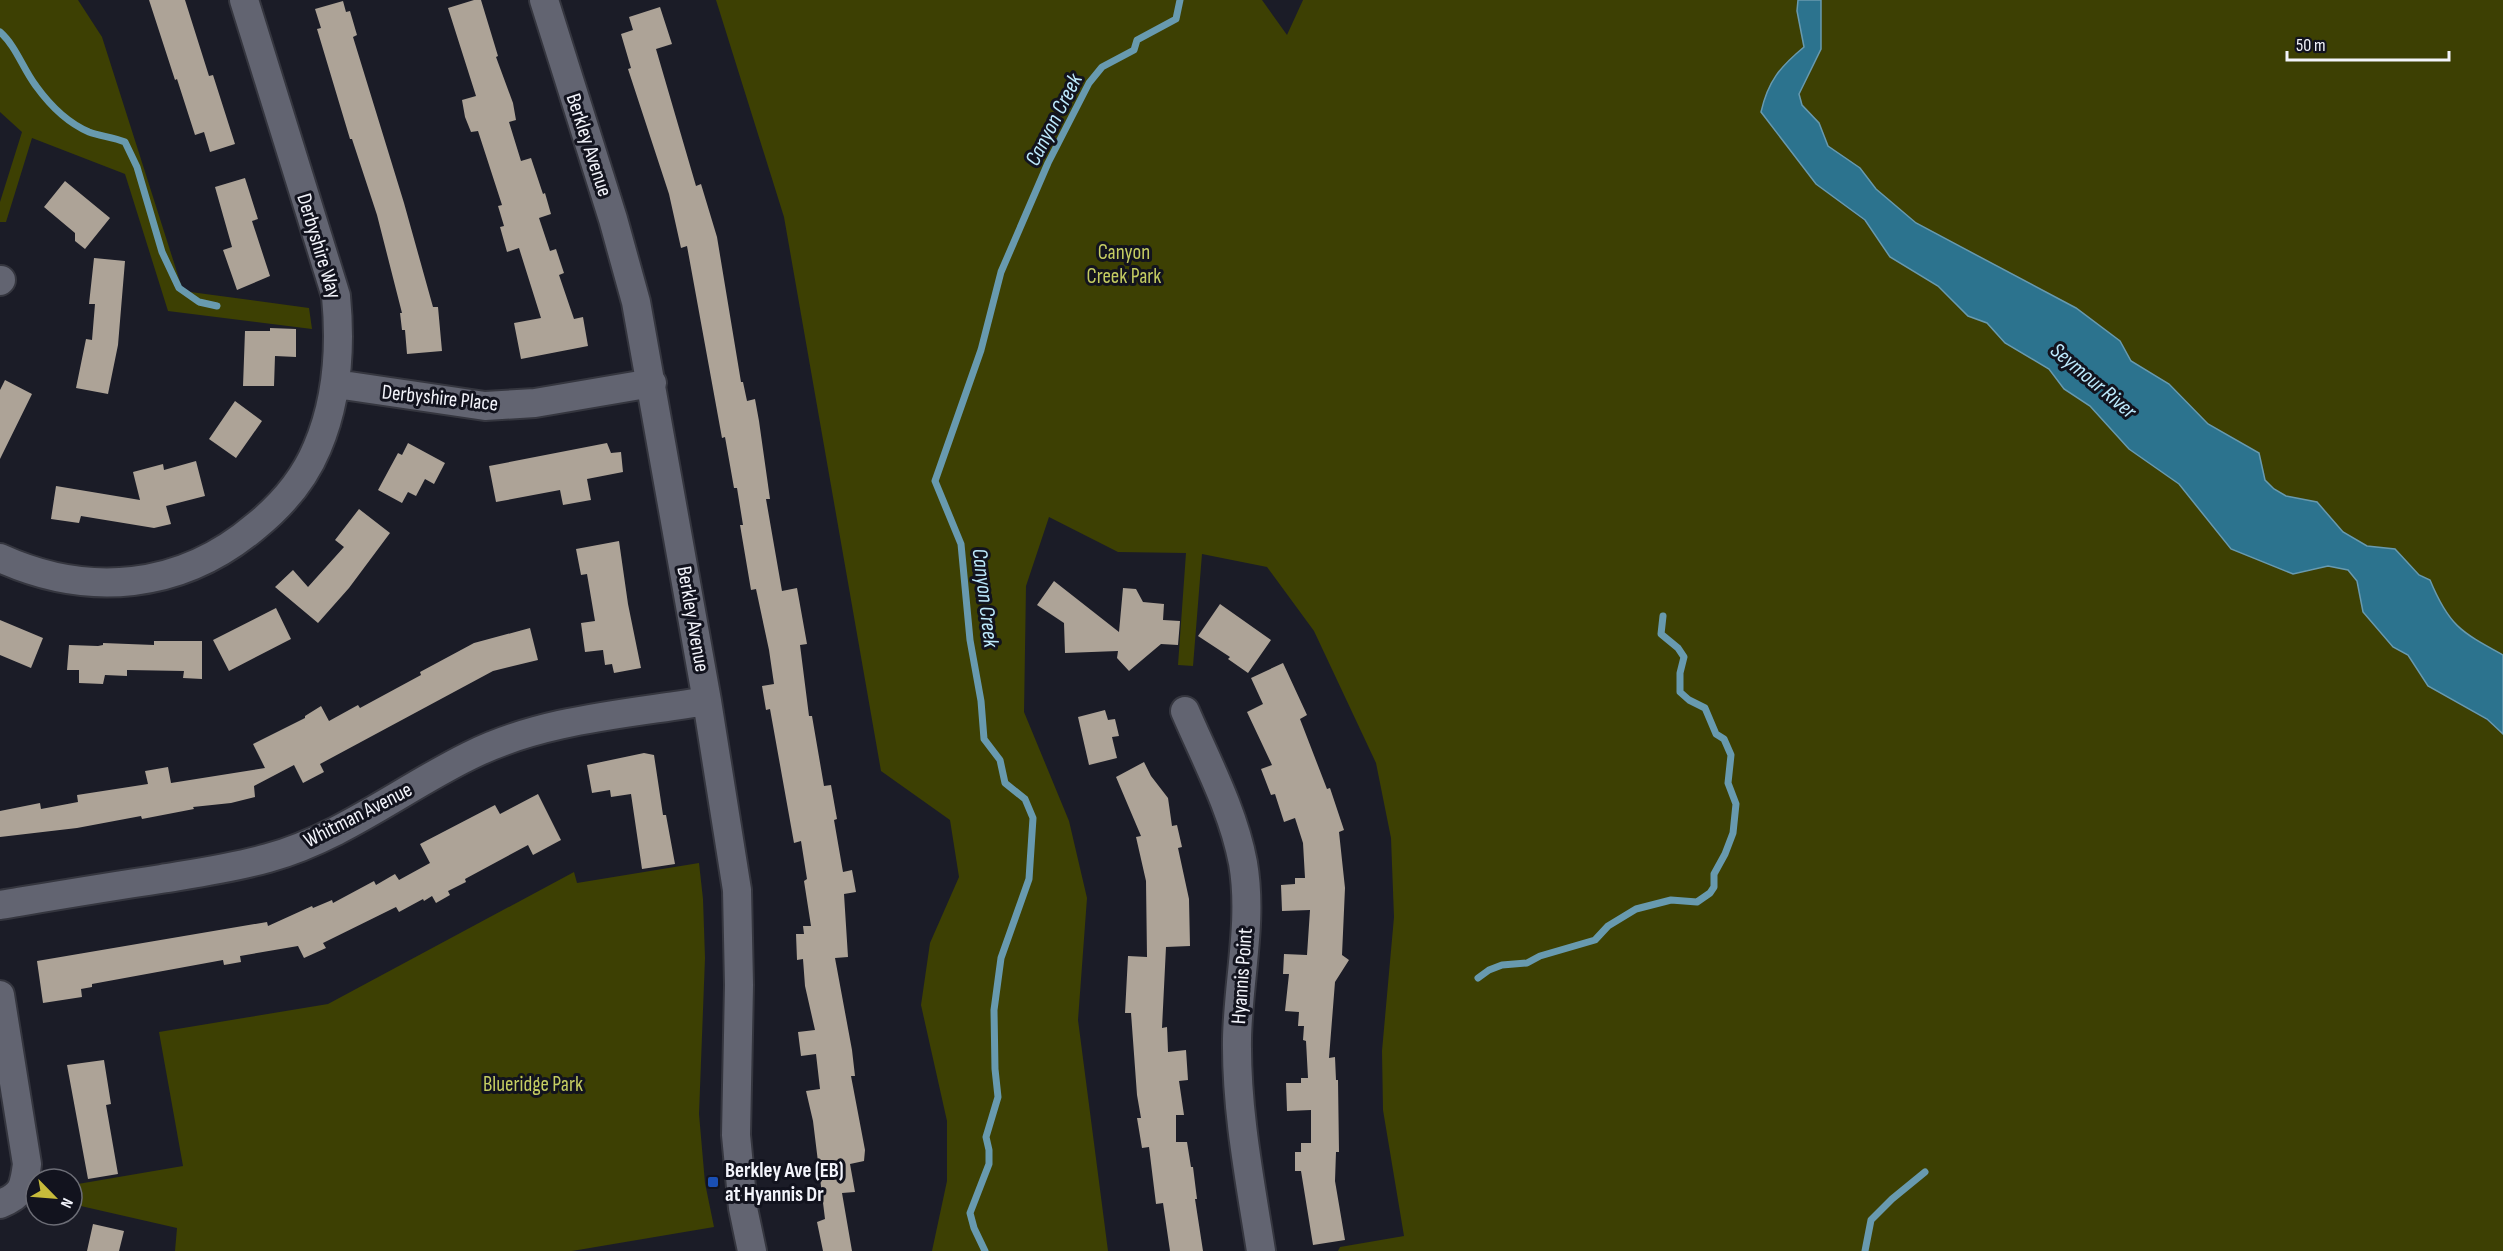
<svg xmlns="http://www.w3.org/2000/svg" width="2503" height="1251" viewBox="0 0 2503 1251" font-family="'Sofia Sans Condensed',sans-serif">
	<style>
		.green { fill: #3d4003 }
		.water { fill: #2c738e; stroke: #689aaf; stroke-width: 1.5 }
		.lines { fill: none; stroke-linecap: round; stroke-linejoin: round }
		.stream { stroke: #689aaf; stroke-width: 7 }
		.building { fill: #ada397 }
		.minor-casing { stroke: #35363f; stroke-width: 32 }
		.minor { stroke: #626471; stroke-width: 28 }
		.transit-dot { fill: #1a4fb4; stroke: #12131e; stroke-width: 2 }
		.labels { text-anchor: middle; dominant-baseline: central; stroke-width: 6; stroke-linejoin: round; paint-order: stroke }
		.street-label { font-size: 21px; fill: #f3f4fb; stroke: #12131e }
		.park-label { font-size: 21px; fill: #c5cd62; stroke: #12131e }
		.poi-label { font-size: 21px; font-weight: bold; fill: #f3f4fb; stroke: #12131e; text-anchor: start }
		.water-label { font-size: 22px; font-style: italic; fill: #bdeafd; stroke: #12131e }
	</style>
	<rect width="100%" height="100%" fill="#1b1c27"/>
	<!-- green -->
	<path class="green" d="M 0,0 L 78,0 L 102,37 L 183,291 L 309,308 L 312,329 L 168,311 L 125,174 L 32,138 L 6,222 L 0,222 L 0,202 L 22,132 L 0,112 Z
		M 716,0 L 1262,0 L 1287,35 L 1303,0 L 1798,0 L 1797,11 L 1804,47 C 1780,67 1768,81 1761,112 L 1816,184 L 1865,221 L 1890,257 L 1938,286 L 1968,316 L 1987,323 L 2005,343 L 2049,369 L 2064,389 L 2090,406 L 2129,449 L 2179,484 L 2231,549 L 2293,574 L 2328,566 L 2348,570 L 2357,581 L 2363,612 L 2393,647 L 2408,655 L 2428,686 L 2487,720 L 2503,734 L 2503,1251 L 1338,1251 L 1340,1247 L 1404,1236 L 1383,1110 L 1382,1051 L 1394,917 L 1391,838 L 1376,763 L 1314,631 L 1267,567 L 1202,554 L 1193,666 L 1178,665 L 1186,553 L 1118,552 L 1049,517 L 1026,586 L 1024,712 L 1069,821 L 1087,898 L 1078,1020 L 1108,1251 L 932,1251 L 947,1181 L 947,1121 L 921,1005 L 930,943 L 959,877 L 950,820 L 881,771 L 784,217 Z
		M 1821,0 L 2503,0 L 2503,655 C 2461,632 2449,626 2430,580 L 2419,575 L 2395,549 L 2367,546 L 2343,532 L 2317,502 L 2286,496 L 2274,489 L 2265,480 L 2259,453 L 2208,424 L 2169,384 L 2131,361 L 2120,341 L 2076,308 L 1916,223 L 1876,189 L 1860,168 L 1828,146 L 1819,123 L 1802,105 L 1799,94 L 1821,49 Z
		M 699,863 L 703,899 L 705,958 L 699,1114 L 705,1183 L 714,1227 L 572,1251 L 175,1251 L 177,1228 L 72,1204 L 72,1185 L 183,1166 L 159,1032 L 328,1004 L 574,872 L 577,883 Z"/>
	<!-- water -->
	<path class="water" d="M 1798,0 L 1821,0 L 1821,49 L 1799,94 L 1802,105 L 1819,123 L 1828,146 L 1860,168 L 1876,189 L 1916,223 L 2076,308 L 2120,341 L 2131,361 L 2169,384 L 2208,424 L 2259,453 L 2265,480 L 2274,489 L 2286,496 L 2317,502 L 2343,532 L 2367,546 L 2395,549 L 2419,575 L 2430,580 C 2449,626 2461,632 2503,655 L 2503,734 L 2487,719 L 2428,686 L 2408,655 L 2393,647 L 2363,612 L 2357,581 L 2348,570 L 2328,566 L 2293,574 L 2231,549 L 2179,484 L 2129,449 L 2090,406 L 2064,389 L 2049,369 L 2005,343 L 1987,323 L 1968,316 L 1938,286 L 1890,257 L 1865,220 L 1816,184 L 1761,112 C 1768,81 1780,67 1804,47 L 1797,11 Z"/>
	<g class="lines">
		<!-- stream -->
		<path class="stream" d="M 0,32 C 16,46 23,69 36,86 C 49,104 68,123 89,132 C 99,136 113,137 125,142 L 137,167 L 162,252 L 179,288 L 199,302 L 217,306
			M 1478,978 L 1489,970 L 1502,965 L 1527,963 L 1540,956 L 1595,940 L 1608,926 L 1636,909 L 1671,900 L 1697,902 L 1710,893 L 1714,887 L 1714,874 L 1725,854 L 1733,833 L 1736,804 L 1728,783 L 1731,755 L 1724,739 L 1716,734 L 1705,708 L 1689,700 L 1680,692 L 1680,673 L 1684,657 L 1678,648 L 1661,634 L 1663,616
			M 985,1251 L 974,1228 L 970,1213 L 989,1164 L 989,1150 L 986,1137 L 998,1097 L 995,1069 L 994,1010 L 1001,958 L 1029,879 L 1033,818 L 1025,799 L 1005,783 L 1000,760 L 984,739 L 981,701 L 970,640 L 961,544 L 935,481 L 981,350 L 1001,272 L 1048,163 L 1089,83 L 1102,67 L 1134,50 L 1137,40 L 1176,19 L 1180,0
			M 1865,1251 L 1871,1220 L 1892,1199 L 1925,1172"/>
	</g>
	<!-- building -->
	<path class="building" d="M 149,0 L 185,0 L 209,76 L 213,75 L 235,144 L 210,152 L 204,132 L 195,135 L 177,79 L 175,80 Z
		M 474,0 L 481,0 L 498,56 L 496,57 L 513,103 L 516,120 L 509,122 L 521,161 L 531,158 L 543,194 L 545,193 L 551,214 L 539,218 L 550,251 L 556,249 L 564,273 L 559,275 L 574,319 L 583,317 L 588,346 L 521,359 L 514,323 L 541,318 L 519,248 L 507,252 L 500,227 L 504,226 L 498,206 L 502,205 L 478,131 L 471,132 L 465,117 L 462,100 L 476,96 L 448,8 Z
		M 343,1 L 346,12 L 350,11 L 357,35 L 353,37 L 404,203 L 433,307 L 438,307 L 442,351 L 407,354 L 405,330 L 402,330 L 400,313 L 402,313 L 377,215 L 352,139 L 350,139 L 317,29 L 321,28 L 315,9 Z
		M 660,7 L 672,44 L 656,49 L 696,186 L 701,184 L 717,237 L 741,382 L 743,382 L 747,401 L 755,399 L 759,421 L 770,499 L 766,499 L 782,591 L 797,588 L 807,644 L 800,645 L 809,716 L 812,716 L 824,786 L 831,785 L 837,819 L 834,820 L 843,872 L 852,870 L 856,892 L 844,894 L 848,957 L 835,958 L 852,1050 L 855,1076 L 851,1076 L 865,1150 L 864,1161 L 850,1164 L 855,1192 L 842,1193 L 852,1251 L 823,1251 L 817,1222 L 825,1219 L 813,1121 L 806,1091 L 820,1089 L 816,1054 L 801,1056 L 798,1032 L 815,1030 L 805,986 L 803,959 L 797,960 L 796,934 L 804,934 L 803,926 L 811,926 L 804,881 L 807,879 L 801,841 L 794,843 L 770,709 L 766,710 L 762,686 L 774,684 L 769,650 L 756,589 L 751,590 L 740,525 L 743,525 L 737,488 L 734,488 L 725,437 L 722,438 L 687,246 L 681,248 L 669,194 L 628,69 L 631,68 L 621,34 L 633,30 L 629,17 Z
		M 245,178 L 258,219 L 252,221 L 270,276 L 237,290 L 223,250 L 232,247 L 215,187 Z
		M 65,181 L 110,218 L 85,249 L 75,241 L 75,233 L 44,207 Z
		M 94,258 L 125,261 L 118,345 L 108,394 L 76,388 L 86,339 L 92,340 L 95,304 L 89,304 Z
		M 270,328 L 296,329 L 296,357 L 275,356 L 274,386 L 243,386 L 245,331 L 270,331 Z
		M 5,380 L 32,394 L 0,459 L 0,390 Z
		M 235,401 L 262,421 L 236,458 L 209,439 Z
		M 408,443 L 445,463 L 434,484 L 425,479 L 416,496 L 408,492 L 402,503 L 378,490 L 398,453 L 402,455 Z
		M 607,443 L 611,453 L 621,452 L 623,472 L 587,479 L 591,500 L 563,505 L 560,490 L 496,502 L 489,466 Z
		M 196,461 L 205,496 L 166,506 L 171,524 L 154,528 L 81,516 L 79,523 L 51,519 L 56,486 L 140,500 L 133,472 L 163,464 L 164,470 Z
		M 359,509 L 390,533 L 349,588 L 318,623 L 275,587 L 293,570 L 308,587 L 344,547 L 335,540 Z
		M 619,541 L 628,604 L 641,668 L 614,673 L 612,664 L 605,665 L 603,650 L 585,652 L 581,623 L 595,621 L 587,574 L 581,575 L 576,549 Z
		M 1054,581 L 1119,632 L 1123,588 L 1136,589 L 1143,602 L 1164,604 L 1163,620 L 1180,621 L 1178,645 L 1161,644 L 1129,671 L 1117,658 L 1118,651 L 1065,653 L 1064,623 L 1037,605 Z
		M 1220,604 L 1271,640 L 1248,673 L 1228,659 L 1230,657 L 1198,636 Z
		M 276,608 L 291,639 L 229,671 L 213,640 Z
		M 0,620 L 43,638 L 31,668 L 0,655 Z
		M 530,628 L 538,660 L 493,671 L 320,764 L 324,772 L 303,783 L 294,765 L 254,786 L 255,797 L 231,803 L 193,807 L 194,809 L 142,819 L 141,816 L 77,828 L 0,837 L 0,811 L 40,803 L 41,809 L 78,802 L 77,795 L 148,784 L 145,771 L 168,767 L 171,783 L 265,768 L 253,744 L 305,718 L 305,716 L 321,706 L 329,721 L 358,705 L 360,708 L 421,675 L 420,672 L 474,643 Z
		M 154,641 L 202,641 L 202,679 L 183,678 L 184,671 L 127,670 L 127,676 L 105,675 L 103,684 L 79,683 L 79,670 L 67,670 L 69,645 L 98,646 L 103,645 L 103,643 L 154,645 Z
		M 1283,663 L 1307,715 L 1300,719 L 1327,789 L 1330,788 L 1344,830 L 1339,832 L 1345,888 L 1342,955 L 1349,960 L 1335,982 L 1329,1058 L 1335,1057 L 1336,1080 L 1338,1080 L 1339,1152 L 1336,1152 L 1335,1181 L 1345,1240 L 1313,1245 L 1301,1171 L 1295,1171 L 1295,1152 L 1301,1152 L 1301,1143 L 1311,1143 L 1311,1110 L 1287,1111 L 1286,1083 L 1301,1083 L 1301,1078 L 1308,1078 L 1306,1041 L 1303,1040 L 1304,1026 L 1298,1026 L 1299,1012 L 1285,1011 L 1289,974 L 1283,974 L 1284,954 L 1307,955 L 1310,910 L 1282,911 L 1281,885 L 1295,884 L 1295,878 L 1305,878 L 1303,843 L 1295,818 L 1284,822 L 1275,794 L 1271,795 L 1261,769 L 1272,765 L 1247,712 L 1263,704 L 1251,678 Z
		M 1105,710 L 1108,720 L 1115,719 L 1119,736 L 1112,737 L 1117,758 L 1089,765 L 1078,717 Z
		M 644,753 L 654,755 L 663,815 L 666,815 L 675,864 L 642,869 L 631,794 L 611,797 L 610,790 L 592,793 L 587,765 Z
		M 1144,762 L 1151,776 L 1168,798 L 1172,826 L 1177,825 L 1182,847 L 1178,848 L 1189,899 L 1190,946 L 1166,947 L 1162,1028 L 1167,1027 L 1168,1052 L 1186,1050 L 1188,1080 L 1179,1081 L 1184,1115 L 1176,1115 L 1176,1142 L 1187,1142 L 1191,1167 L 1193,1167 L 1197,1199 L 1195,1199 L 1203,1251 L 1170,1251 L 1163,1203 L 1156,1204 L 1149,1147 L 1142,1148 L 1137,1118 L 1141,1118 L 1137,1095 L 1131,1013 L 1125,1013 L 1128,956 L 1147,957 L 1146,881 L 1136,837 L 1141,836 L 1116,777 Z
		M 538,794 L 561,840 L 533,855 L 528,845 L 465,879 L 466,882 L 448,891 L 450,895 L 436,903 L 432,896 L 424,901 L 423,899 L 399,912 L 396,907 L 323,943 L 326,948 L 304,958 L 298,946 L 240,956 L 241,962 L 224,965 L 223,960 L 92,984 L 92,987 L 81,989 L 82,997 L 43,1003 L 37,961 L 267,922 L 268,926 L 312,906 L 313,908 L 332,900 L 333,903 L 374,881 L 376,885 L 395,874 L 399,880 L 430,863 L 420,844 L 495,805 L 500,814 Z
		M 104,1060 L 111,1104 L 106,1105 L 118,1174 L 88,1179 L 67,1065 Z
		M 93,1224 L 124,1231 L 119,1251 L 87,1251 Z"/>
	<g class="lines">
		<!-- minor casing -->
		<g class="minor-casing">
			<path id="minor" d="M 544,0 L 613,219 L 636,302 L 707,701 L 737,890 L 739,985 L 736,1135 L 743,1208 L 752,1251
				M 0,281 L 1,280
				M 336,384 L 485,406 L 535,403 L 652,383
				M 0,558 C 88,598 181,590 256,526 C 282,505 304,479 317,448 C 338,399 341,348 336,296 L 244,0
				M 1185,711 C 1206,760 1233,810 1243,863 C 1253,921 1238,981 1237,1039 C 1236,1110 1250,1181 1261,1251
				M 0,905 C 54,896 107,887 161,879 C 197,873 233,868 268,858 C 341,838 402,789 469,756 C 542,719 628,714 707,701
				M 0,995 L 27,1164 C 24,1187 23,1195 0,1204"/>
		</g>
		<!-- minor -->
		<use href="#minor" class="minor"/>
	</g>
	<!-- markers -->
	<rect class="transit-dot" x="707" y="1176" width="12" height="12" rx="3"/>
	<g class="labels">
		<!-- street labels -->
		<g class="street-label">
			<text transform="translate(589 145) rotate(72)">Berkley Avenue</text>
			<text transform="translate(319 246) rotate(73)">Derbyshire Way</text>
			<text transform="translate(440 398) rotate(6)">Derbyshire Place</text>
			<text transform="translate(693 619) rotate(80)">Berkley Avenue</text>
			<text transform="translate(358 815) rotate(-27)">Whitman Avenue</text>
			<text transform="translate(1242 976) rotate(-86)">Hyannis Point</text>
		</g>
		<!-- park labels -->
		<g class="park-label">
			<text x="1124" y="252">Canyon<tspan x="1124" dy="24">Creek Park</tspan></text>
			<text x="533" y="1084">Blueridge Park</text>
		</g>
		<!-- poi labels -->
		<g class="poi-label">
			<text x="725" y="1170">Berkley Ave (EB)<tspan x="725" dy="24">at Hyannis Dr</tspan></text>
		</g>
		<!-- water labels -->
		<g class="water-label">
			<text transform="translate(1054 120) rotate(-63)">Canyon Creek</text>
			<text transform="translate(2093 381) rotate(40)">Seymour River</text>
			<text transform="translate(985 598) rotate(83)">Canyon Creek</text>
		</g>
	</g>
	<!-- north arrow -->
	<g transform="translate(54 1197) rotate(115)"><circle r="28" fill="#12131e" stroke="#6c6d76" stroke-width="1.5"/>
	<path d="M0-4.5L10 22L0 15L-10 22Z" fill="#c7bb3b"/>
	<text y="-9" font-size="16" font-weight="bold" text-anchor="middle" fill="#f3f4fb">N</text>
	</g>
	<!-- scale -->
	<path d="M2287 51v9h162v-9" fill="none" stroke="#f3f4fb" stroke-width="3"/>
	<text x="2296" y="51" font-size="18" fill="#f3f4fb" stroke="#12131e" stroke-width="4.5" paint-order="stroke">50 m</text>
</svg>
